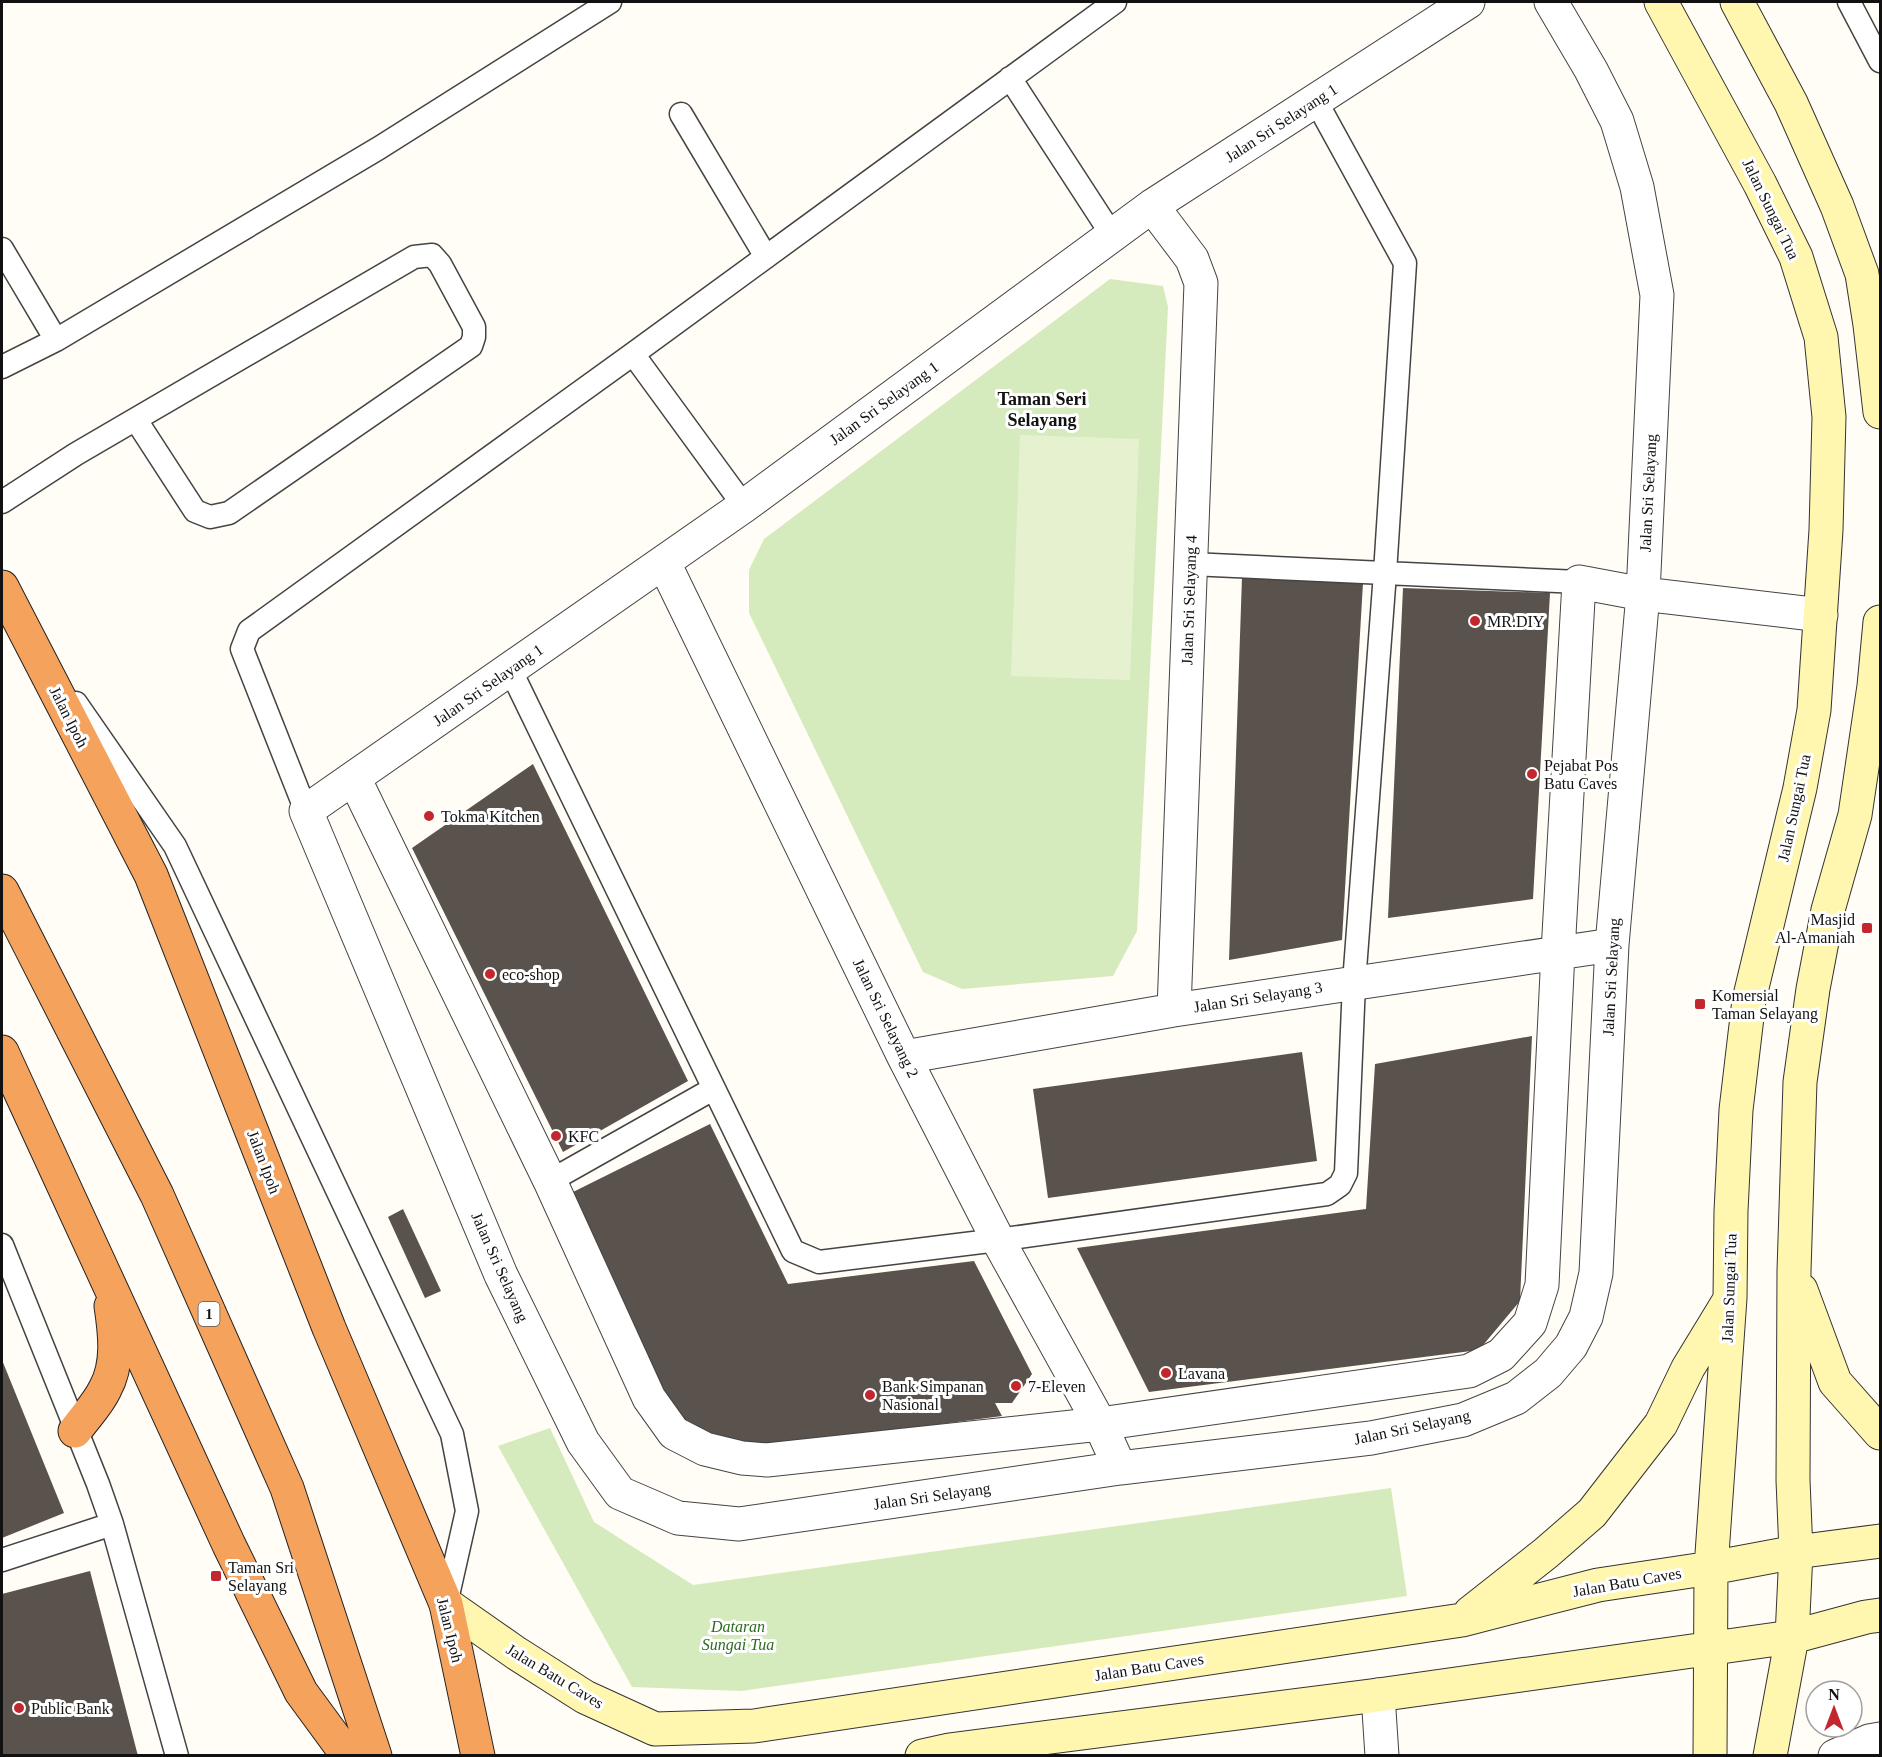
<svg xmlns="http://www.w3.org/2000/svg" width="1882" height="1757" viewBox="0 0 1882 1757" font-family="Georgia,serif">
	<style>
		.green { fill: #d5ebbd }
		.pitch { fill: #e6f2cf }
		.building { fill: #5a524d }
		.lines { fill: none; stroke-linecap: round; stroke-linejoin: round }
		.lane-casing { stroke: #444; stroke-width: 25 }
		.street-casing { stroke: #444; stroke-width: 35 }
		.secondary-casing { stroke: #333; stroke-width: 35 }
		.highway-casing { stroke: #222; stroke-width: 35 }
		.lane { stroke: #fff; stroke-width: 22 }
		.street { stroke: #fff; stroke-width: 33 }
		.secondary { stroke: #fff6b0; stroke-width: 33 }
		.highway { stroke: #f5a25d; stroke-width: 33 }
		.poi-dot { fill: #c4262e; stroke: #fff; stroke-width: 2 }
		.labels { text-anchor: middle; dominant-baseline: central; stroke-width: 6; stroke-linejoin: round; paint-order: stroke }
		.shield { fill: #fff; stroke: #585858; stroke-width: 1.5 }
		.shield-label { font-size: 15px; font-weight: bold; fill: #111 }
		.street-label { font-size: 16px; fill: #111; stroke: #fff }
		.poi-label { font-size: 16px; fill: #111; stroke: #fff; text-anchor: start }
		.park-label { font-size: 16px; font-style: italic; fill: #2f6b1f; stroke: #fff }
		.neighbourhood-label { font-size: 18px; font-weight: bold; fill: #111; stroke: #fff }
	</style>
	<rect width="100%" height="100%" fill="#fffdf5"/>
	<!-- green -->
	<path class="green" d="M 1110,279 L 1163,286 L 1168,307 L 1137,931 L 1113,976 L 962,989 L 923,972 L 749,613 L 749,570 L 764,539 Z
		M 550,1428 L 594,1522 L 693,1585 L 1391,1488 L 1407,1596 L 741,1691 L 632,1687 L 498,1446 Z"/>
	<!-- pitch -->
	<path class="pitch" d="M 1020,435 L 1139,439 L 1130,680 L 1011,676 Z"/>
	<!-- building -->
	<path class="building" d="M 1242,577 L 1363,583 L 1342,940 L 1229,960 Z
		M 1403,588 L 1550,593 L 1533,899 L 1388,918 Z
		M 533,764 L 688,1081 L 563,1152 L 412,848 Z
		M 1532,1036 L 1520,1301 L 1479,1350 L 1149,1392 L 1077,1248 L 1366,1209 L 1375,1064 Z
		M 1302,1052 L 1317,1161 L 1048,1198 L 1033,1089 Z
		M 710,1124 L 788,1284 L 974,1261 L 1032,1374 L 1012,1403 L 995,1403 L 1002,1416 L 737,1451 L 679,1428 L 573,1192 Z
		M 403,1209 L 441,1291 L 425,1298 L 388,1217 Z
		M 2,1360 L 64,1513 L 2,1538 Z
		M 90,1571 L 138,1756 L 2,1756 L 2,1594 Z"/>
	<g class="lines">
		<!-- lane casing -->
		<g class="lane-casing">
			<path id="lane" d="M 1849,2 L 1880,61
				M 1010,78 L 1112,235
				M 681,114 L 766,257
				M 2,249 L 56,340
				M 633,354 L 744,506
				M 2,367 L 56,340 L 379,148 L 610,2
				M 2,502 L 76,454 L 414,257 L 432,255 L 440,264 L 474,327 L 474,337 L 471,346 L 229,513 L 210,517 L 195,511 L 136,420
				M 1191,564 L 1579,582
				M 510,669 L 793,1251 L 819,1262 L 998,1240 L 1327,1194 L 1340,1185 L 1346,1173 L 1354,983 L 1385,573 L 1405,263 L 1316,101
				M 76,703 L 175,846 L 452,1434 L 467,1511 L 446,1604
				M 306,811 L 242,649 L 249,631 L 633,354 L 1115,2
				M 550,1181 L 713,1089
				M 2,1245 L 98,1484 L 112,1524 L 177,1756
				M 2,1560 L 112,1524"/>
		</g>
		<!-- street casing -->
		<g class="street-casing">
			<path id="street" d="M 1468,2 L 1152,206 L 744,506 L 306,811 L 501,1275 L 583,1442 L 620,1493 L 678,1518 L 739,1524 L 1120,1468 L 1371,1438 L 1463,1420 L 1516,1398 L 1548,1373 L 1571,1346 L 1586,1317 L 1596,1273 L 1612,945 L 1643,594 L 1657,295 L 1637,187 L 1617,121 L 1591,70 L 1551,2
				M 1152,206 L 1192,259 L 1201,283 L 1174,1010
				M 664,563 L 904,1057 L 998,1240 L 1100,1424 L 1120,1468
				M 354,778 L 550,1181 L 649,1398 L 674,1433 L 705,1449 L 742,1458 L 767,1460 L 1100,1424 L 1469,1371 L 1501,1355 L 1530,1323 L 1542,1285 L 1558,952 L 1579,582 L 1643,594 L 1821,615
				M 904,1057 L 1174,1010 L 1612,945
				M 1378,1695 L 1382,1756
				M 1835,1756 L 1869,1741 L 1880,1739"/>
		</g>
		<!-- secondary casing -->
		<g class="secondary-casing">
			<path id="secondary" d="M 1661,2 L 1760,184 L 1796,257 L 1821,337 L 1829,417 L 1826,530 L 1814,710 L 1800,788 L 1749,1000 L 1736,1110 L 1731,1211 L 1730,1298 L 1711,1568 L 1710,1756
				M 1737,2 L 1791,103 L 1837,206 L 1862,274 L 1870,325 L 1880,412
				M 1801,1290 L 1835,1382 L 1880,1433
				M 446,1604 L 516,1653 L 585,1697 L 655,1729 L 754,1726 L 1462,1620 L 1598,1585 L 1711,1568 L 1796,1552 L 1880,1541
				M 1470,1613 L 1546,1553 L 1592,1513 L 1661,1424 L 1688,1368 L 1727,1304
				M 922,1756 L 949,1750 L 1378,1695 L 1792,1637 L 1866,1617 L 1880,1615
				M 1770,1756 L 1792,1637 L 1796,1552 L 1793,1480 L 1794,1271 L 1800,1082 L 1813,989 L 1828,910 L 1855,815 L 1874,686 L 1880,622"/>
		</g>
		<!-- highway casing -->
		<g class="highway-casing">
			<path id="highway" d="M 2,587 L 151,875 L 329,1328 L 446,1604 L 478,1756
				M 2,891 L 157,1195 L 287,1488 L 375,1756
				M 2,1052 L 229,1545 L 301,1692 L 348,1756
				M 75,1431 C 85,1417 98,1404 105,1389 C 119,1364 115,1333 111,1306"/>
		</g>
		<!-- lane -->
		<use href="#lane" class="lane"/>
		<!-- street -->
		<use href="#street" class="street"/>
		<!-- secondary -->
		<use href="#secondary" class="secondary"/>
		<!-- highway -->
		<use href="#highway" class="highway"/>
	</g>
	<!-- markers -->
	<g class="poi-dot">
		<circle cx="1475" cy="621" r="6"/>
		<circle cx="1532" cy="774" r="6"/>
		<circle cx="429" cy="816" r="6"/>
		<rect x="1861" y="922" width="12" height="12" rx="3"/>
		<circle cx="490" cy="974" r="6"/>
		<rect x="1694" y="998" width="12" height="12" rx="3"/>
		<circle cx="556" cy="1136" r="6"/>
		<circle cx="1166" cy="1373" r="6"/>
		<circle cx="1016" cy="1386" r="6"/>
		<circle cx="870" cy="1395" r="6"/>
		<rect x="210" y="1570" width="12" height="12" rx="3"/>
		<circle cx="19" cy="1708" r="6"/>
	</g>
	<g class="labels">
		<!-- shield labels -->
		<rect class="shield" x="198.5" y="1302" width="21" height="24" rx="4.5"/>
		<g class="shield-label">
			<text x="209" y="1314">1</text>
		</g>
		<!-- street labels -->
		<g class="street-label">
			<text transform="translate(1281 123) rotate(-33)">Jalan Sri Selayang 1</text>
			<text transform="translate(1771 209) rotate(64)">Jalan Sungai Tua</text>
			<text transform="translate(884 403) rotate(-36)">Jalan Sri Selayang 1</text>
			<text transform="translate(1648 493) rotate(-87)">Jalan Sri Selayang</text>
			<text transform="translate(1189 600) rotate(-88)">Jalan Sri Selayang 4</text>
			<text transform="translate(488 685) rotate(-35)">Jalan Sri Selayang 1</text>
			<text transform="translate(69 717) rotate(63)">Jalan Ipoh</text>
			<text transform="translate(1794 808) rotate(-78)">Jalan Sungai Tua</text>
			<text transform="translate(1611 977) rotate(-87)">Jalan Sri Selayang</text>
			<text transform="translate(1258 997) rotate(-9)">Jalan Sri Selayang 3</text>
			<text transform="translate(886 1018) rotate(64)">Jalan Sri Selayang 2</text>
			<text transform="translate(264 1162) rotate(69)">Jalan Ipoh</text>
			<text transform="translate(500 1267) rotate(66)">Jalan Sri Selayang</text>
			<text transform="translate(1729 1288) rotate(-88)">Jalan Sungai Tua</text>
			<text transform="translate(1412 1427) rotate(-12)">Jalan Sri Selayang</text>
			<text transform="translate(932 1496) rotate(-8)">Jalan Sri Selayang</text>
			<text transform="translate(1627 1582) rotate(-10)">Jalan Batu Caves</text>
			<text transform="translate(450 1630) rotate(76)">Jalan Ipoh</text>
			<text transform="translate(1149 1667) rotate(-9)">Jalan Batu Caves</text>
			<text transform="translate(555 1676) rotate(31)">Jalan Batu Caves</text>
		</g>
		<!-- poi labels -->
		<g class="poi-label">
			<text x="1487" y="621">MR.DIY</text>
			<text x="1544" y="765">Pejabat Pos<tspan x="1544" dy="18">Batu Caves</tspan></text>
			<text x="441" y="816">Tokma Kitchen</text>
			<text x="1855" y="919" text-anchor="end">Masjid<tspan x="1855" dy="18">Al-Amaniah</tspan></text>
			<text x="502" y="974">eco-shop</text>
			<text x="1712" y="995">Komersial<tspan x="1712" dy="18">Taman Selayang</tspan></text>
			<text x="568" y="1136">KFC</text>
			<text x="1178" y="1373">Lavana</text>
			<text x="882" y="1386">Bank Simpanan<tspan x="882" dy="18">Nasional</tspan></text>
			<text x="1028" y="1386">7-Eleven</text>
			<text x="228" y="1567">Taman Sri<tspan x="228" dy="18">Selayang</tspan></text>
			<text x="31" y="1708">Public Bank</text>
		</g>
		<!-- park labels -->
		<g class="park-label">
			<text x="738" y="1626">Dataran<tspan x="738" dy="18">Sungai Tua</tspan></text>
		</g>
		<!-- neighbourhood labels -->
		<g class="neighbourhood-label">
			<text x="1042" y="399">Taman Seri<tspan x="1042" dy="21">Selayang</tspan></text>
		</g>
	</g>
	<!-- border -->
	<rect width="1882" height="1757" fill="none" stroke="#111111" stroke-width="6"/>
	<!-- north arrow -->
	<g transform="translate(1834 1709)"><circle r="28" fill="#ffffff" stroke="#a0a0a0" stroke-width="1.5"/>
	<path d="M0-4.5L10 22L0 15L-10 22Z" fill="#c4262e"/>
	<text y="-9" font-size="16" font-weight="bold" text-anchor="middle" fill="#111111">N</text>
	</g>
</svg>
